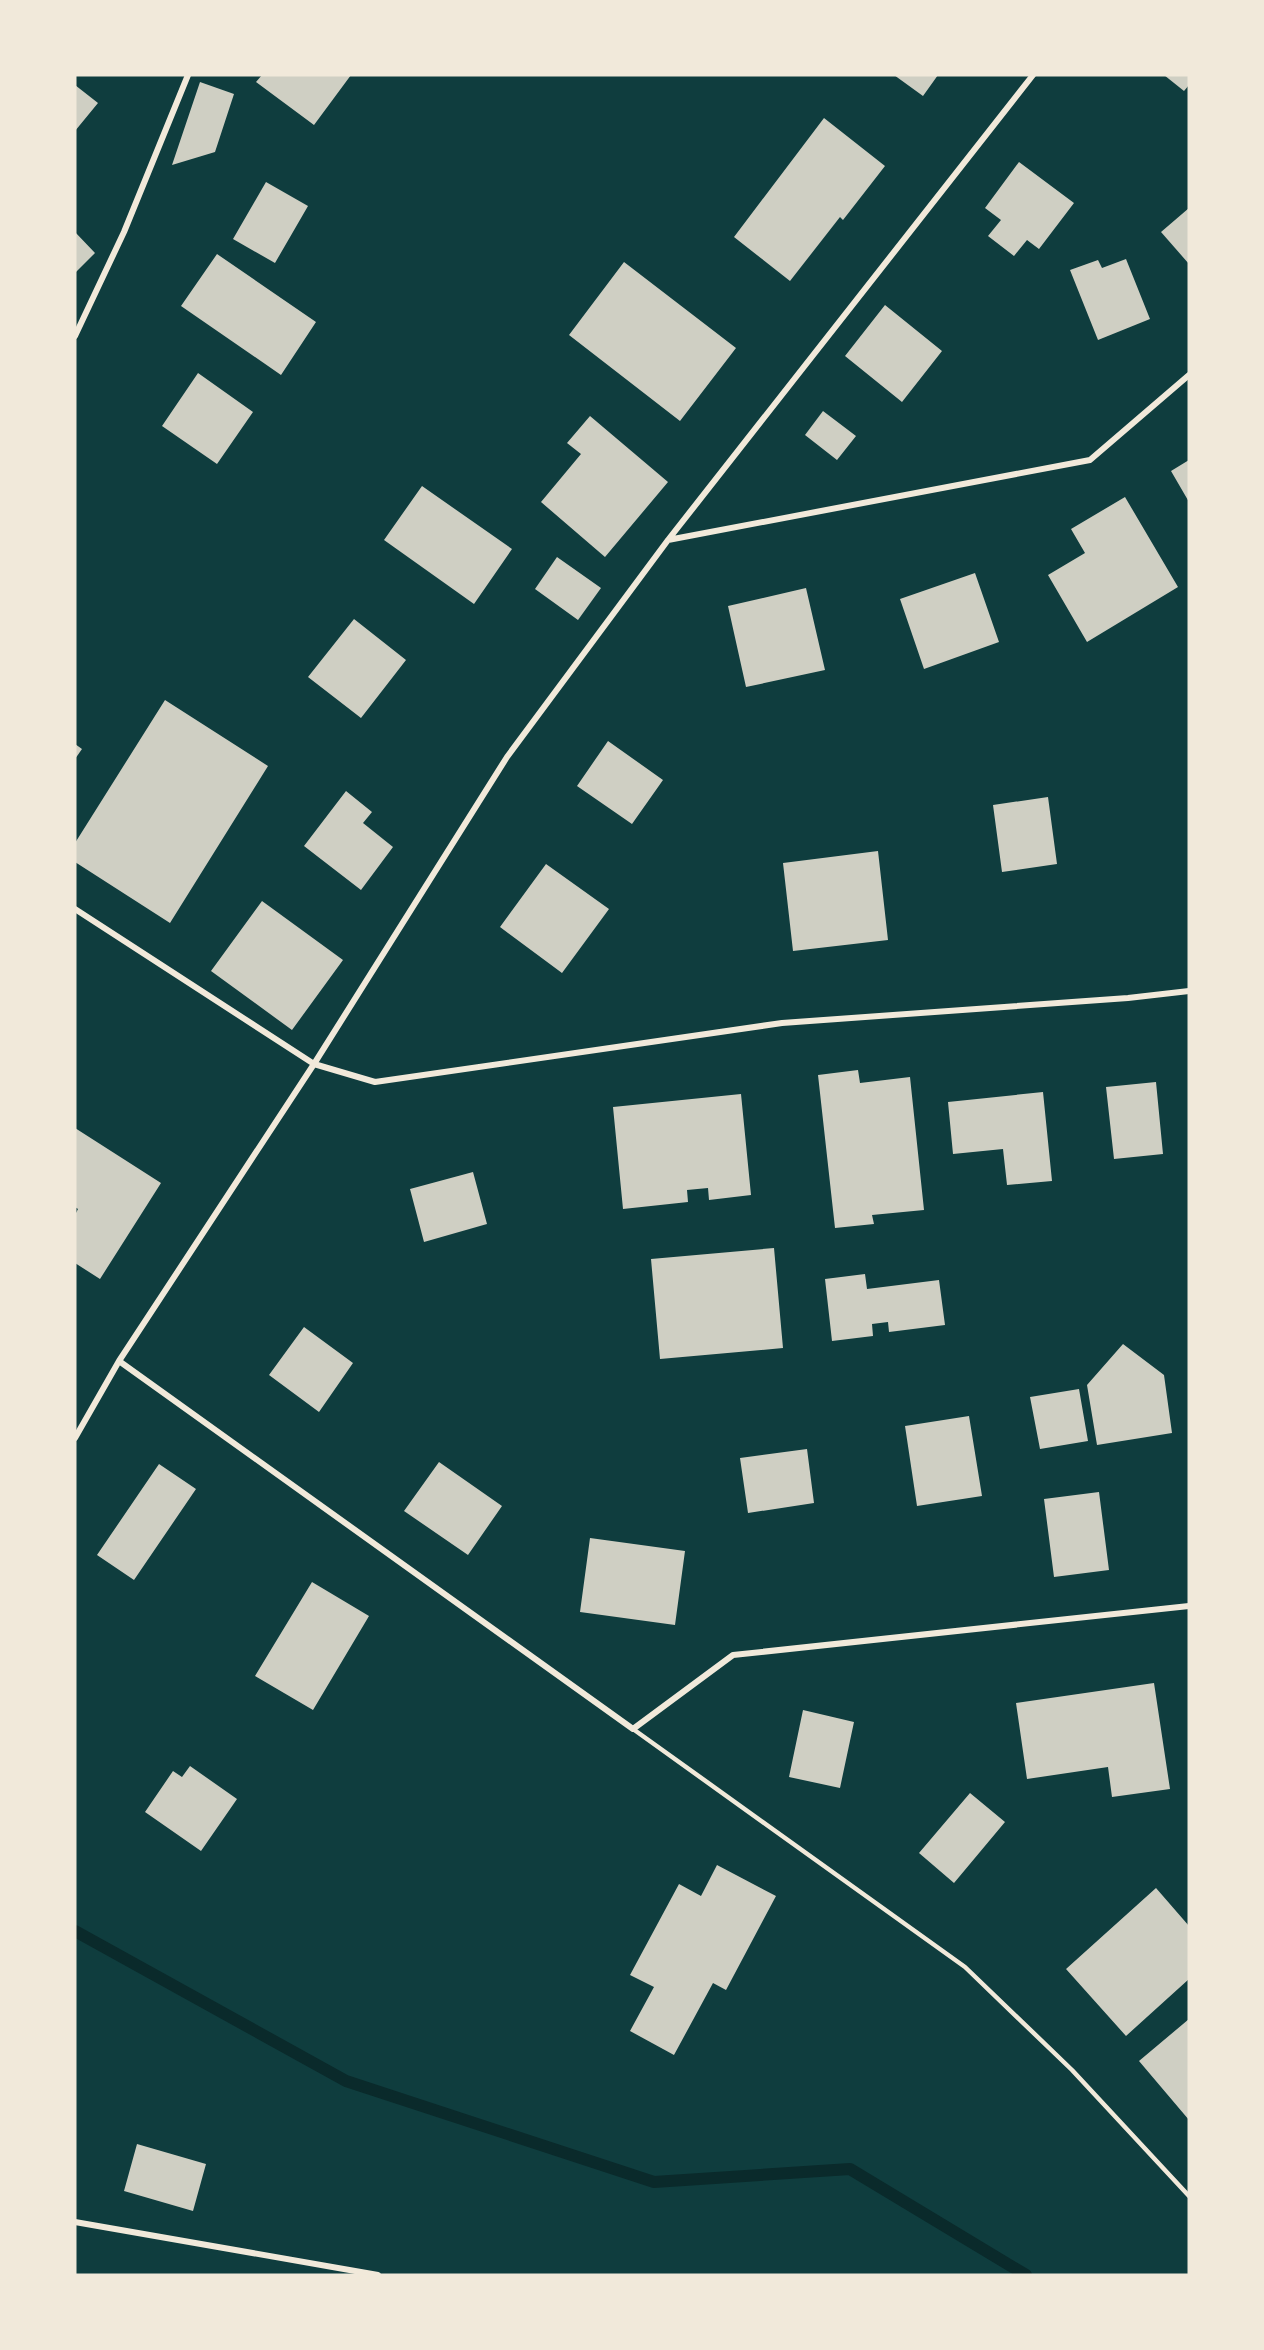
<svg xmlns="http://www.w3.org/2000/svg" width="1264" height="2350" viewBox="0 0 1264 2350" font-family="'Source Serif 4',serif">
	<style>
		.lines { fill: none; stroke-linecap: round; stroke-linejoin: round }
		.stream { stroke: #0a2a2b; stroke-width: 12 }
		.building { fill: #cfcfc3 }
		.service { stroke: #f1e9da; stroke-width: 4.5 }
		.minor { stroke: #f1e9da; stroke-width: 6 }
	</style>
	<rect width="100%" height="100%" fill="#0f3d3e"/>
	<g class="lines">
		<!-- stream -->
		<path class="stream" d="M 75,1931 L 346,2081 L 654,2182 L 850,2169 L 1026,2275"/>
	</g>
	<!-- building -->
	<path class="building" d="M 262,75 L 351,75 L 314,125 L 256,82 Z
		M 894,75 L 938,75 L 923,96 Z
		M 1164,75 L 1189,75 L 1189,85 L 1184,91 Z
		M 200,82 L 234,94 L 215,152 L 172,165 Z
		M 75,85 L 98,103 L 75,131 Z
		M 824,118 L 885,166 L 843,220 L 840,217 L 790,281 L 734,237 Z
		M 1019,162 L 1074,203 L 1039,249 L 1027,240 L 1014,256 L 988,236 L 1001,220 L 985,208 Z
		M 266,182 L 308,206 L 275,263 L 233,239 Z
		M 1189,208 L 1189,264 L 1161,232 Z
		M 75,232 L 95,253 L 75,273 Z
		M 217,254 L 316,322 L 281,375 L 181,306 Z
		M 1126,259 L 1150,319 L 1098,340 L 1070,270 L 1098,260 L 1102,268 Z
		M 624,262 L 736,348 L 680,421 L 569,335 Z
		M 885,305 L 942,351 L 902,402 L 845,356 Z
		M 198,373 L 253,412 L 217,464 L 162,426 Z
		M 823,411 L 856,436 L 837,460 L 805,435 Z
		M 590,416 L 668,482 L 605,557 L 541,502 L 581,454 L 567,443 Z
		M 1189,460 L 1189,502 L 1171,471 Z
		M 422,486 L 512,549 L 474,604 L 384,540 Z
		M 1125,497 L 1178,587 L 1087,642 L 1048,575 L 1085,553 L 1071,529 Z
		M 557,557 L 601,588 L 578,620 L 535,589 Z
		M 975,573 L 999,642 L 924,669 L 900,599 Z
		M 806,588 L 825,670 L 746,687 L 728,606 Z
		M 354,619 L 406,660 L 361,718 L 308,677 Z
		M 165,700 L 268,766 L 170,923 L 75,862 L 75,843 Z
		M 608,741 L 663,780 L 632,824 L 577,786 Z
		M 75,744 L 82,749 L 75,759 Z
		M 346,791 L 372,812 L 363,823 L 393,847 L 361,890 L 304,846 Z
		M 1048,797 L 1057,864 L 1002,872 L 993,805 Z
		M 878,851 L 888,940 L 793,951 L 783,863 Z
		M 546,864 L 609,909 L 562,973 L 500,927 Z
		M 262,901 L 343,960 L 292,1030 L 211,971 Z
		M 858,1070 L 860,1083 L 910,1077 L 924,1210 L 872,1215 L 874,1224 L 835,1228 L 818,1075 Z
		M 1156,1082 L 1163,1154 L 1114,1159 L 1106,1087 Z
		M 1043,1092 L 1052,1181 L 1007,1185 L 1003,1149 L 953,1154 L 948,1102 Z
		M 741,1094 L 751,1195 L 709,1200 L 708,1188 L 687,1190 L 688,1202 L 623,1209 L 613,1107 Z
		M 75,1128 L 161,1183 L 100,1279 L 75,1263 L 75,1215 L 78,1209 L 75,1207 Z
		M 473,1172 L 487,1224 L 424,1242 L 410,1189 Z
		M 774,1248 L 783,1348 L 660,1359 L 651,1259 Z
		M 865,1274 L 867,1289 L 939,1280 L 945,1325 L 889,1332 L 888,1322 L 872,1324 L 873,1336 L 832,1341 L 825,1279 Z
		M 304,1327 L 353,1363 L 319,1412 L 269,1375 Z
		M 1123,1344 L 1164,1375 L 1172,1433 L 1097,1445 L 1087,1385 Z
		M 1079,1389 L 1088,1441 L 1040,1449 L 1030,1397 Z
		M 969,1416 L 982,1496 L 917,1506 L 905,1426 Z
		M 807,1449 L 814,1503 L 748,1513 L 740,1458 Z
		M 439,1462 L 502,1506 L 468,1555 L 404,1511 Z
		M 159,1464 L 196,1489 L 134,1580 L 97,1555 Z
		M 1099,1492 L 1109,1570 L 1054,1577 L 1044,1499 Z
		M 590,1538 L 685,1551 L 675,1625 L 580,1612 Z
		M 312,1582 L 369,1616 L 313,1710 L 255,1676 Z
		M 1154,1683 L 1170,1789 L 1112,1797 L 1108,1767 L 1027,1779 L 1016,1703 Z
		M 803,1710 L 854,1722 L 840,1788 L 789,1777 Z
		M 190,1766 L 237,1799 L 201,1851 L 145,1812 L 173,1771 L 182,1777 Z
		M 970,1793 L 1005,1822 L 954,1883 L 919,1853 Z
		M 717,1865 L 776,1896 L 726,1990 L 713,1983 L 674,2055 L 630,2031 L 654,1987 L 630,1975 L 679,1884 L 701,1896 Z
		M 1156,1888 L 1189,1926 L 1189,1979 L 1126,2036 L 1066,1969 Z
		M 1189,2019 L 1189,2120 L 1139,2061 Z
		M 137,2144 L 206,2164 L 193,2211 L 124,2191 Z"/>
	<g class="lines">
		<!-- service -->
		<path class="service" d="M 633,1729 L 965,1967 L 1072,2070 L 1189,2196"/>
		<!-- minor -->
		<path class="minor" d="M 75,336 L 124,232 L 188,75
			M 668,540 L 1090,460 L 1189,375
			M 75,909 L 314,1064 L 375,1082 L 782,1023 L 1128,998 L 1189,991
			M 119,1361 L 633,1729 L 733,1655 L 1189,1606
			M 75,1438 L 119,1361 L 314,1064 L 507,757 L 668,540 L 1033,75
			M 75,2222 L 378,2275"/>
	</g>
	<!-- border -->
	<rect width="1264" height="2350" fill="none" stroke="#f1e9da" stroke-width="153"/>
</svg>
